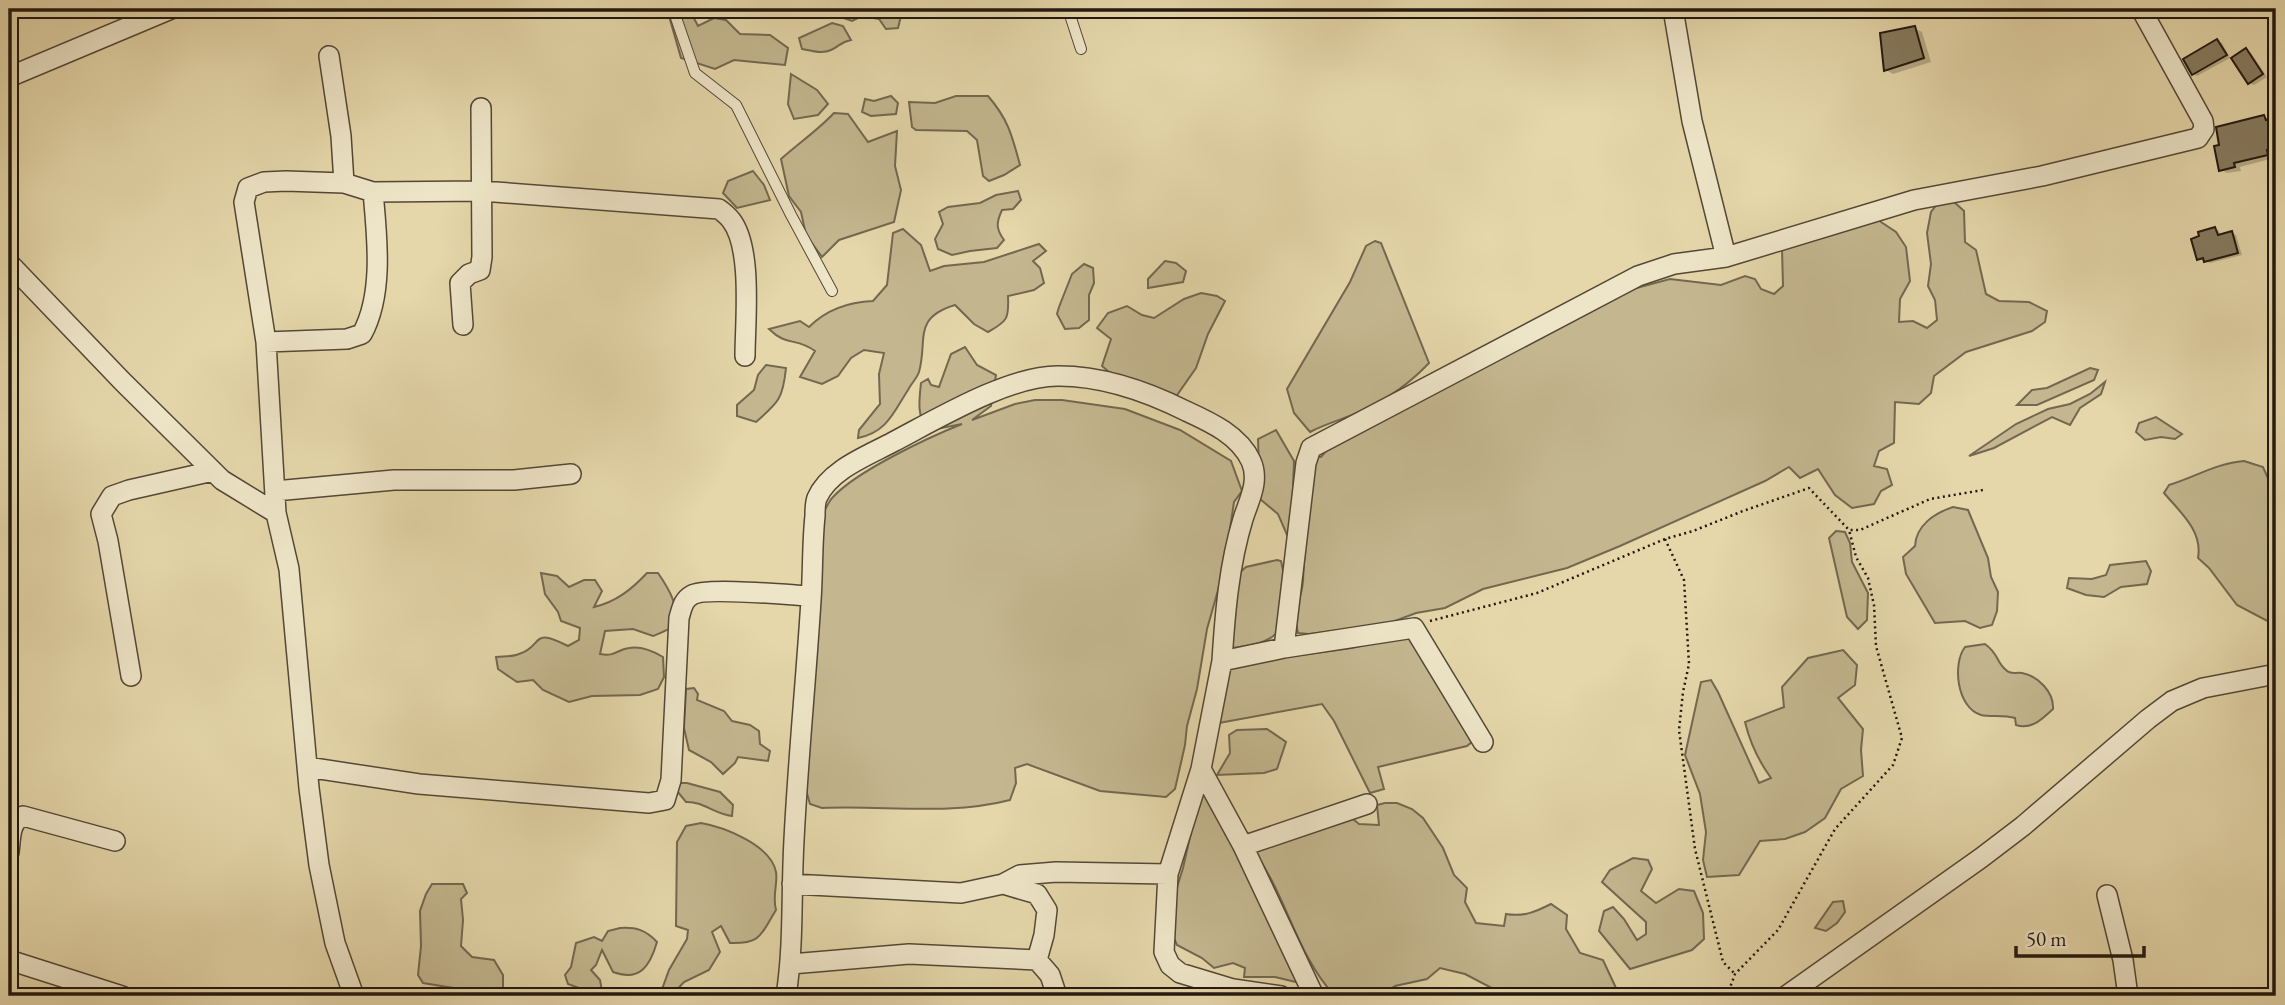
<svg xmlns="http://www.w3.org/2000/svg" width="2285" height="1005" viewBox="0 0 2285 1005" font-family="'EB Garamond',serif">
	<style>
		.green { fill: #c4b790; stroke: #736850; stroke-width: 2 }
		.shadow { fill: #0003 }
		.building { fill: #877b60; stroke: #22180f; stroke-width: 2 }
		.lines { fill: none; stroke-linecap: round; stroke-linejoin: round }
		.service-casing { stroke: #534836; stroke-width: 12 }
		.minor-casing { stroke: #534836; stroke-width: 22 }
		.path { stroke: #22180f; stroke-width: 2.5; stroke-dasharray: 2 3.5; stroke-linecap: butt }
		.service { stroke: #eee5c8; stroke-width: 10 }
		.minor { stroke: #eee5c8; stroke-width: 19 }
	</style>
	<rect width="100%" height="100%" fill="#e5d7aa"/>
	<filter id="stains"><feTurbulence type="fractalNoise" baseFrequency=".00286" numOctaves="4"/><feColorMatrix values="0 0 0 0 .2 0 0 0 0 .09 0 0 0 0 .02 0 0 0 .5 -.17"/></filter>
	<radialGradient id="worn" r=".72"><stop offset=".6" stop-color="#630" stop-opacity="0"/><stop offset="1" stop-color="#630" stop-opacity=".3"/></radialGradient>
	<!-- green -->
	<path class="green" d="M 667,9 L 689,9 L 698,26 L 714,18 L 726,20 L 740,34 L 770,35 L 788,48 L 785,65 L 734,60 L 715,69 L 681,58 Z
		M 818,9 L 896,9 L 901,16 L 898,28 L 886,29 L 879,19 L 862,16 L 852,21 Z
		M 832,23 L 843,26 L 851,40 C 840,42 840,46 831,50 C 822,54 812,51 802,49 L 799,38 Z
		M 791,74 L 817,90 L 828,104 L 818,115 L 794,119 L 788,104 Z
		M 891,96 L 898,103 L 896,114 L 871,116 L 862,112 L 865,99 L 874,101 Z
		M 956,96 L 988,96 C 1008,119 1012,135 1020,165 L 1004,175 L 989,181 L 983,176 L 977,140 L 967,131 L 916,130 L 912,127 L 909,102 L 935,103 Z
		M 834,113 L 848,114 L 868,142 L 897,131 L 895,166 L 901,190 L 894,222 L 839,240 L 822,257 L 806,235 L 801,212 L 789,196 L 781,159 C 799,143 818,130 834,113 Z
		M 753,171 L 764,185 L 770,200 L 737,208 L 723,193 L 728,181 Z
		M 1018,191 L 1021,200 L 1013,209 L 1002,210 C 996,223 996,229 1004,240 L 997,248 L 970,251 L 952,255 L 938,249 L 935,239 L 943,224 L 939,212 L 948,207 L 980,203 L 996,195 Z
		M 1953,201 L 1964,211 L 1965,242 L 1976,250 L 1986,294 L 1999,301 L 2029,302 L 2047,311 L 2045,322 L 2032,331 L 1966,352 L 1934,376 L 1931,393 L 1919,404 L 1895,402 L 1894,443 L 1879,451 L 1874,466 L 1887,469 L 1892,485 L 1881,491 L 1874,504 L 1852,508 L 1835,495 L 1818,469 L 1800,478 L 1789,467 L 1765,481 L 1620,546 L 1567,568 L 1483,589 L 1445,608 L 1416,613 L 1387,624 L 1309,634 L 1298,633 C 1291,606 1301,605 1303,581 C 1305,539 1309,498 1313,457 L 1321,457 L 1326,451 L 1629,290 L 1670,279 L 1721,285 L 1745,276 L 1755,279 L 1761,289 L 1774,294 L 1783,286 L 1782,249 L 1878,220 L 1896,232 L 1906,247 L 1910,281 L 1900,299 L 1899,322 L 1913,321 L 1927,328 L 1937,320 L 1935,300 L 1928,286 L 1931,264 L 1927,233 L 1931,212 L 1938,203 Z
		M 903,229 L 921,245 L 930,271 L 944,266 L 984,262 L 1039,244 L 1046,251 L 1033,261 L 1040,268 L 1044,283 L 1034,290 L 1008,296 C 1009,318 1008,321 988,332 L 974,324 L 955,305 C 912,318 928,340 919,372 C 917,378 911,384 908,390 C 893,413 887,432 858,438 L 859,430 L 880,404 L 879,374 L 884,353 L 864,350 L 851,358 L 838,376 L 822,384 L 800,377 L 815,351 C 796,337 787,347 769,329 L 800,321 L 809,327 C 827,309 848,302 873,301 L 887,285 L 893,233 Z
		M 1375,241 L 1381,243 L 1429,363 C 1411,382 1386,400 1362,411 C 1344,419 1327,423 1310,432 L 1294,413 L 1287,389 L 1350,282 L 1366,246 Z
		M 1165,261 L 1176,263 L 1186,271 L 1183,282 L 1148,288 L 1148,279 Z
		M 1084,264 L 1093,268 L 1094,283 L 1089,295 L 1089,320 L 1079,328 L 1065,329 L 1057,314 L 1059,307 L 1072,274 Z
		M 1201,293 L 1217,296 L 1225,301 L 1208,334 L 1196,368 L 1175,398 L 1109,372 L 1102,366 L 1111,339 L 1097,328 L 1108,313 L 1127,306 L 1142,315 L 1154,318 L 1184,299 Z
		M 965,347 L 977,365 L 996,375 L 991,406 L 972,420 L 1015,404 L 1035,400 L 1062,400 L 1125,409 L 1180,430 L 1231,461 L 1242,491 L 1234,502 L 1224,569 L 1207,629 L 1197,689 L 1187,726 L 1185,745 L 1175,789 L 1166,797 L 1100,791 L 1027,764 L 1015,768 L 1016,783 L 1010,800 C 948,816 884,805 822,808 L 810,804 L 806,790 L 822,516 C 825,510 828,502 833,497 C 857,471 927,438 962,424 L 927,431 C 917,414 919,402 921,383 L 928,379 L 931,385 L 939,387 L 951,354 Z
		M 766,365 L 786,368 C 783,398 779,402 756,422 L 737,416 L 737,405 L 754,390 L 758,375 Z
		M 2090,368 L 2098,370 L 2094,380 L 2037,405 L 2017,405 L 2032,390 L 2047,388 Z
		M 2105,382 L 2101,394 L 2080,408 L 2070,425 L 2052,417 L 1994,448 L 1969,456 L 2016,424 L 2048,409 L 2070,404 L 2090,394 Z
		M 2156,417 L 2182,434 L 2175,439 L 2161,437 L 2145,440 L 2136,432 L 2139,423 Z
		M 1276,430 L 1294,461 L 1291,544 L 1278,514 L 1260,499 L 1258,439 Z
		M 2244,461 L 2263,467 L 2270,483 L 2276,480 L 2276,624 L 2273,624 L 2237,605 L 2209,568 L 2198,558 C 2203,531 2180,512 2164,493 L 2169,485 C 2195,477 2217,463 2244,461 Z
		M 1953,507 L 1968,510 L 1988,558 L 1991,577 L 1998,592 L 1997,611 L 1992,625 L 1980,628 L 1965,621 L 1935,623 L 1906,574 L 1903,557 L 1915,546 C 1916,525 1935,513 1953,507 Z
		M 1836,531 L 1845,532 L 1850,543 L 1852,562 L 1868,593 L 1867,620 L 1858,629 L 1847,617 L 1829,538 Z
		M 1277,560 L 1281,561 C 1286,580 1290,624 1272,637 C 1261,644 1247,646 1234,648 L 1229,643 L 1238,574 L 1246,567 Z
		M 2146,561 L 2151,571 L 2147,584 L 2121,587 L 2104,597 L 2086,595 L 2067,588 L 2069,578 L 2092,579 L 2106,575 L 2110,565 Z
		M 541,573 L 557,576 L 569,587 L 584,580 L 595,580 L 602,591 L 594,607 C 616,602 632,589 647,573 L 658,573 C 667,586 685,613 670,628 C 666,631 658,634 653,636 L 633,629 L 605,631 L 600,654 C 615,657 616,650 629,648 C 640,646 653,651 663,657 L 664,677 L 658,689 L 640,695 L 592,696 L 569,702 L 543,690 L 533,680 L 517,682 L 498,669 L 496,657 C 503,656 512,657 519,654 C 544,646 530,626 568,646 L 579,640 L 580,628 L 561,621 L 558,612 L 545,594 Z
		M 1413,634 L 1473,741 L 1467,746 L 1378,767 L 1384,789 L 1370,793 L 1334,721 L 1322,704 L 1219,723 L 1229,665 L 1352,648 Z
		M 1985,644 C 1999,654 1996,662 2006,670 C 2011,675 2015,672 2022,673 C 2038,676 2054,692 2053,709 C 2042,719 2032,730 2016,725 L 2015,718 C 2004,715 1990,717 1981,715 C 1957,708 1952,664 1965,647 Z
		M 1843,650 L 1857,665 L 1855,685 L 1838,698 L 1863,729 L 1861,750 L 1863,776 L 1841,789 L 1825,818 L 1805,832 L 1785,839 L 1760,841 L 1739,875 L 1707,877 L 1703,860 L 1706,832 L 1700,794 L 1685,755 L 1701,682 L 1711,680 L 1718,692 L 1759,783 L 1771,778 C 1758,760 1750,743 1745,722 L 1784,707 L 1782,687 L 1808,658 Z
		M 694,688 L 698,694 L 697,700 L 724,711 L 732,721 L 750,725 L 759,731 L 760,744 L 770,751 L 768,761 L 738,757 L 735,763 L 723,774 L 711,762 L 689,750 L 684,728 L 686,689 Z
		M 1267,729 L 1286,742 L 1277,769 L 1264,773 L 1217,775 L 1230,753 L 1229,735 L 1237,730 Z
		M 676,783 L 687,783 L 720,792 L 733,805 L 732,816 C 715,814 702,801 686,802 L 677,791 Z
		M 1204,791 L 1304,984 L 1275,977 L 1244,977 L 1245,968 L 1233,963 L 1214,968 L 1202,958 L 1177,945 L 1173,936 L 1173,900 L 1183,868 L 1199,797 Z
		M 1385,803 L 1397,803 L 1412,809 L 1423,818 L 1443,848 L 1454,875 L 1467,888 L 1465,902 L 1476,923 L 1504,926 L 1506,914 C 1524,917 1535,912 1551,904 L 1567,915 L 1566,929 L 1580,953 L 1603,960 L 1616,988 L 1611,996 L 1580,991 L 1505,995 L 1465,974 L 1440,968 L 1427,979 L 1395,986 L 1388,991 L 1363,990 L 1334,995 C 1297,955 1287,898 1256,854 L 1257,847 L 1353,819 L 1359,824 L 1379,825 L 1377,805 Z
		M 701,823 C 724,827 771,845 776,872 C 778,884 772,896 776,910 C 761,934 762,944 730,943 L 721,926 L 712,932 L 720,952 L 709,970 L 684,982 L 671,996 L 664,996 L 661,992 L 669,970 L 687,939 L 688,930 L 676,926 L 677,842 L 686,826 Z
		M 1633,858 L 1648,860 L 1652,869 L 1641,891 L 1656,903 L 1679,889 L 1694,891 L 1703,913 L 1704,939 L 1692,950 L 1630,969 L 1599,931 L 1604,911 L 1613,907 L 1624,919 L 1637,940 L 1646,934 L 1646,922 L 1602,882 L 1610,870 Z
		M 432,884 L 463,884 L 467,893 L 461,899 L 463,920 L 461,946 L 472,957 L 494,960 L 503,975 L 503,996 L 423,983 L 418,975 L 421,946 L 420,911 L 426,894 Z
		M 1843,901 L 1845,912 L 1837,923 L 1826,931 L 1815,928 L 1833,902 Z
		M 620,928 C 636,927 646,930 657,942 C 650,966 640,982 613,972 L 602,950 L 596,965 L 591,970 L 600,980 L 603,996 L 579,996 L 579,988 L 568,984 L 565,975 L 571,967 L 576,943 L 594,937 L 602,941 L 608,931 Z"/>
	<!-- shadow -->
	<path class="shadow" d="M 2167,9 L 2196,9 L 2175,18 L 2170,16 Z
		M 1914,28 L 1922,32 L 1931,62 L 1893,74 L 1886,70 Z
		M 2217,41 L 2222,43 L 2230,58 L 2197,76 L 2193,74 Z
		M 2246,50 L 2251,53 L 2267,77 L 2254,85 L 2249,83 Z
		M 2264,117 L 2271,121 L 2276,121 L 2276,153 L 2273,153 L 2274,158 L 2240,167 L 2241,171 L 2227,173 L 2220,169 Z
		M 2215,228 L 2219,231 L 2221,236 L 2231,233 L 2236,235 L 2242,255 L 2210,263 L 2199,258 Z"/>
	<!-- building -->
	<path class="building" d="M 1915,26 L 1924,58 L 1884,71 L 1880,33 Z
		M 2217,39 L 2227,55 L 2192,75 L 2183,59 Z
		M 2246,48 L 2263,74 L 2248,84 L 2231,58 Z
		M 2264,115 L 2266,120 L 2276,118 L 2276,148 L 2267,150 L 2268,155 L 2234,163 L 2235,167 L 2219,171 L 2214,146 L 2219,145 L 2216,127 Z
		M 2215,227 L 2218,235 L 2232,231 L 2238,253 L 2204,262 L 2203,258 L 2197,260 L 2191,239 L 2199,236 L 2198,232 Z"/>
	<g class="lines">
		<!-- service casing -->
		<g class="service-casing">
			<path id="service" d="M 673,9 L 695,73 L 736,105 L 791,215 L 832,291
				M 1068,9 L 1081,49"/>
		</g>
		<!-- minor casing -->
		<g class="minor-casing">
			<path id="minor" d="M 1673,9 L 1692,121 L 1726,257
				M 329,56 L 341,136 L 344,183
				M 9,77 L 171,9
				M 9,263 L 122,381 L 222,480 L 276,513 L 289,569 L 309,788 L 319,865 L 335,943 L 354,996
				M 463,325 L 460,283 L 469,274 L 480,270 L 482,257 L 481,108
				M 266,342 L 347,339 L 362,334 C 384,294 377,236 373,192
				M 275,491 L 394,480 L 514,480 L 571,474
				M 276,513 L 266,342 L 244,202 L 248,188 L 264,182 L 286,181 L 344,183 L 373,192 L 482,191 L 719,209 C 723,212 728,216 731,220 C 753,248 745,322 745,356
				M 1284,648 L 1306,463 L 1311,448 L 1638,276 L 1674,264 L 1726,257 L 1914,200 L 2042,176 L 2198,138 L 2204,129 L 2203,121 L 2141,9
				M 131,676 L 108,541 L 101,514 L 112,496 L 129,490 L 213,471
				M 307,767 L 419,784 L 649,803 L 665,800 L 671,780 L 679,618 C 682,608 683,600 692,595 C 705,587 791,595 811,596
				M 1201,769 L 1243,846 L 1314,996
				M 1243,846 L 1367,804
				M 9,852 C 11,839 9,822 23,816 L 115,841
				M 792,884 L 961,893 L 1003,884 L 1020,875 L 1056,872 L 1168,874
				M 1003,884 L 1037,894 L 1047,910 L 1044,935 L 1037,960
				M 2107,895 L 2123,960 L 2128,996
				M 9,960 L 122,996
				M 791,964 L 909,954 L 1037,960 L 1050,975 L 1057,996
				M 786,996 C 794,945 791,892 794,840 C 798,760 806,680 811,600 C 813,572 812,544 815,516 C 815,511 815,503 817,498 C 829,470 867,456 893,442 C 937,419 1010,375 1059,376 C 1104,376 1146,391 1186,411 C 1210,422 1239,435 1251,461 C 1260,481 1249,500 1243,519 C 1229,565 1225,613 1222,661
				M 1281,996 L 1233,989 L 1180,973 L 1170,965 L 1164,952 L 1168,874 L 1201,769 L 1222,661 L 1284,648 L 1414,628 L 1483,742
				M 1786,996 L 1981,858 L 2023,826 L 2148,719 L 2172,701 L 2203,688 L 2276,674"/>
		</g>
		<!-- path -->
		<path class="path" d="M 1665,539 L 1684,580 L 1689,664 L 1683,692 L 1679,730 L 1695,849 L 1723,962 L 1735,974
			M 1430,621 L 1537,593 L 1665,539 L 1693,531 L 1743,511 L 1809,488 L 1849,530 L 1860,530 L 1930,499 L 1983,490
			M 1727,996 L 1735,974 L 1778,930 L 1835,829 L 1893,765 L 1902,738 L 1876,646 L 1874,605 L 1868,578 L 1856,557 L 1849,530"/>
		<!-- service -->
		<use href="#service" class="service"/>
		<!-- minor -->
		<use href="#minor" class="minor"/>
	</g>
	<!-- margin -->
	<rect width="2285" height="1005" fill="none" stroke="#e5d7aa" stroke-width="35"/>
	<rect x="10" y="10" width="2264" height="984" fill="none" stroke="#22180f" stroke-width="3.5"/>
	<rect x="18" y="18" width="2250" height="970" fill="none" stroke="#22180f" stroke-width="2"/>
	<!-- scale -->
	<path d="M2016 946v10h128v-10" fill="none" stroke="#22180f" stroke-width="3.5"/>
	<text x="2026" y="946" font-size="21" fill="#22180f" stroke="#eee5c8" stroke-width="5" paint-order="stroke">50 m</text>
	<rect width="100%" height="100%" filter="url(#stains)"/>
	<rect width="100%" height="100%" fill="url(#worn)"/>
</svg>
